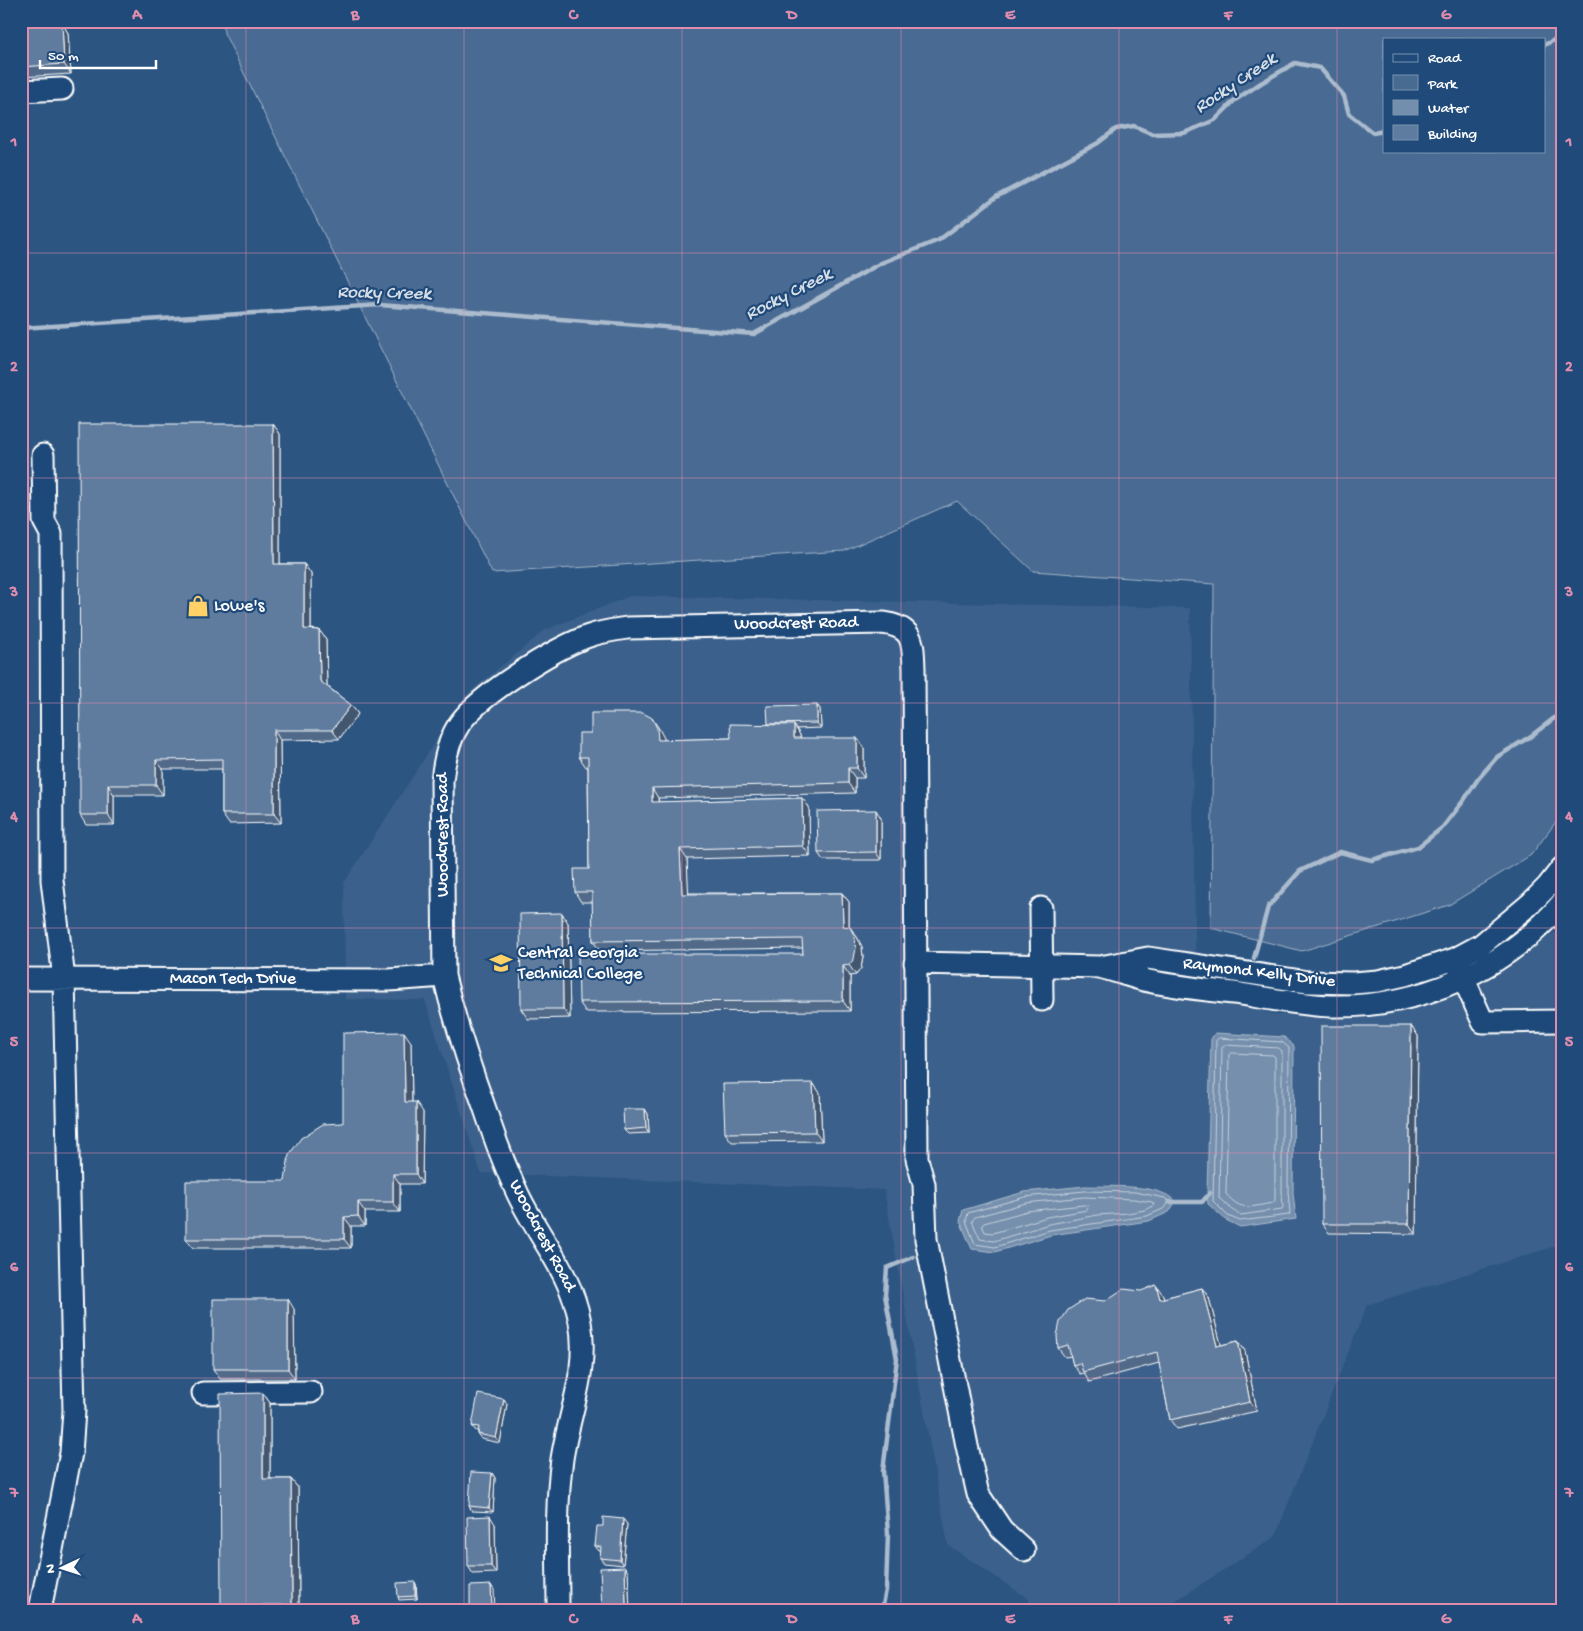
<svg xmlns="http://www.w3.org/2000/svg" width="1583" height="1631" viewBox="0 0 1583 1631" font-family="'Gochi Hand',sans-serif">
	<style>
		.built { fill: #3b618b }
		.green { fill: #486b92; stroke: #a4b5c8; fill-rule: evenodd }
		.water { fill: #748fad; stroke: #acbcce }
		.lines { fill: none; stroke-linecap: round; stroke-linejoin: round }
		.shore { stroke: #c7d2de; stroke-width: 1 }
		.stream { stroke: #acbcce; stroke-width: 4.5 }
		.minor-casing { stroke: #fff; stroke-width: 25 }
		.minor { stroke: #1f4a7a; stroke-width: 21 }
		.wall { fill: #516b89; stroke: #fff }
		.shaded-wall { fill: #42576f; stroke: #fff }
		.building { fill: #5e7c9f; stroke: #fff }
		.grid { fill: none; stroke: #e08cad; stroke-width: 1; stroke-opacity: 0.55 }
		.labels { text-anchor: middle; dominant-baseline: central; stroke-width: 4.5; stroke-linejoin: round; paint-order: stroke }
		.poi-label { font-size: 18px; fill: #fff; stroke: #1f4a7a; text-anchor: start }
		.street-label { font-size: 18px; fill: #fff; stroke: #1f4a7a }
		.water-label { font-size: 19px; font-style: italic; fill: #d5dde6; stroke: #1f4a7a }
		.neatline { fill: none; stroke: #e08cad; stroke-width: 2 }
		.grid-label { font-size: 16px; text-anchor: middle; font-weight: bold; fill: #e08cad }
	</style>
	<rect width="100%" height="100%" fill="#2c5582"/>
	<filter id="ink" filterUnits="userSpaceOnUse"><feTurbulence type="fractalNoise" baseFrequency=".02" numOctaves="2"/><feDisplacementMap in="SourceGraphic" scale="10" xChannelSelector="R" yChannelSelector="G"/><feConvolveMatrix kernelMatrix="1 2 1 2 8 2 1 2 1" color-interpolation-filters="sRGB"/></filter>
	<g filter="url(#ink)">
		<!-- built -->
		<path class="built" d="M 630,596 L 1190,608 L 1196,993 L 1277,1015 L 1359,1014 L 1424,1006 L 1494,973 L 1562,928 L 1562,1244 L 1367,1305 L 1275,1537 L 1161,1610 L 1030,1610 L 1029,1599 L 948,1545 L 884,1190 L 481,1173 L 425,1000 L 345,999 L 344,883 L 464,697 L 545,630 Z"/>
		<!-- green -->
		<path class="green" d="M 223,21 L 1562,21 L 1562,814 L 1531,855 L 1449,905 L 1302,951 L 1211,928 L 1214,584 L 1033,571 L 957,501 L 844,551 L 492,573 L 224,33 ZM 1384,39 L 1544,39 L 1544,151 L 1384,151 Z"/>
		<!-- water -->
		<path class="water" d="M 1215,1033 L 1284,1037 L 1294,1046 L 1293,1193 L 1296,1219 L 1240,1227 L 1226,1220 L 1208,1204 L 1207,1194 L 1211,1039 Z
			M 1085,1186 C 1111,1187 1156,1183 1176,1201 L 1169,1212 L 1149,1221 L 1051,1235 L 995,1252 L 972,1249 L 960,1221 L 963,1210 L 1024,1192 Z"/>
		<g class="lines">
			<!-- shore -->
			<path class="shore" d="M 1219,1038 L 1282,1042 L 1289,1048 L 1288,1192 L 1290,1212 L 1289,1215 L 1240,1221 L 1228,1216 L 1213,1201 L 1216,1041 Z
				M 1225,1045 L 1279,1048 L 1282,1051 L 1282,1192 L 1283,1207 L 1282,1209 L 1241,1215 L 1232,1210 L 1219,1198 L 1222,1047 Z
				M 1232,1053 L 1273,1055 L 1275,1057 L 1275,1200 L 1273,1203 C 1252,1206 1242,1213 1226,1194 L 1229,1055 Z
				M 1085,1191 L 1135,1192 L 1165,1198 L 1169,1202 L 1165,1208 L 1147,1216 L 1050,1230 L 995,1247 L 975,1244 L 966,1221 L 968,1213 L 1025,1197 Z
				M 1085,1197 L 1134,1199 L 1152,1202 L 1154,1205 L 1145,1210 L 1128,1213 L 1098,1215 L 1049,1224 L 994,1241 L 980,1239 L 972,1221 L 975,1217 L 1026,1203 Z
				M 1085,1205 L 1088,1206 L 1087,1210 L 1047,1217 L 993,1233 L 985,1232 L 982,1225 L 984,1223 L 1027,1211 Z"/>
			<!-- stream -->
			<path class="stream" d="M 1544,45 L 1562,36
				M 21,328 L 380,305 L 754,334 L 881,263 L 939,240 L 996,197 L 1098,143 L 1116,129 L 1134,126 L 1153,134 L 1184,133 L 1215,120 L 1235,100 L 1261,83 L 1295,63 L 1320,68 L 1344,96 L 1349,114 L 1373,133 L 1384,131
				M 1254,958 L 1268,907 L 1300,871 L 1340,852 L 1372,860 L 1418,847 L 1443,827 L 1464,800 L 1478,779 L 1497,757 L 1531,736 L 1562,712
				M 1169,1202 L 1202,1202 L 1210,1193
				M 882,1610 L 886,1590 L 888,1533 L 883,1471 L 897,1359 L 885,1295 L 887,1268 L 913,1257"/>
			<!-- minor casing -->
			<g class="minor-casing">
				<path id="minor" d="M 21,91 L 62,89
					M 1562,868 L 1548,886 L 1531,903 L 1481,945 L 1455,959 L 1405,975 L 1378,981 L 1353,983 L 1308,982 L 1148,958 L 1100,967 C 1115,971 1129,976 1144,980 C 1173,987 1210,990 1241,994 C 1271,999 1301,1005 1331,1006 C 1419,1008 1505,970 1562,903
					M 1041,908 L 1042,1000
					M 915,963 L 1100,967
					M 1458,966 L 1483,1022 L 1562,1021
					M 21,979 L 389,980 L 444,976
					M 203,1393 L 311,1392
					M 40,1610 L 71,1453 L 74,1411 L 64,979 L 52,880 L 51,534 L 44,521 L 43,455
					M 558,1610 C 558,1559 555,1509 562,1459 C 569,1413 589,1369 580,1322 C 571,1271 536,1235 516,1190 C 504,1164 494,1137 485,1109 C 469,1065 455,1022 444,976 L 442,781 C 444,761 448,740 460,723 C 481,694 552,650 586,637 C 599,632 613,630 627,628 L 883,623 C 914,627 913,642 914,669 L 917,1159 L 924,1184 L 926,1239 L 967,1446 L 978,1494 L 1002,1530 L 1024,1550"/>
			</g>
			<!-- minor -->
			<use href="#minor" class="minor"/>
		</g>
		<!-- wall -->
		<path class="wall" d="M 62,23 L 68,33 L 71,74 L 21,77 L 21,25 Z
			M 273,424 L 280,434 L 280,564 L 304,564 L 311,574 L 311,629 L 319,630 L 326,639 L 327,686 L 351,705 L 358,714 L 339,739 L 280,740 L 281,823 L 229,824 L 222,814 L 222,769 L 163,769 L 163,795 L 114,795 L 114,825 L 86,825 L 80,815 Z
			M 817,705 L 820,709 L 821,728 L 796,729 L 800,735 L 800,738 L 864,747 L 864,778 L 855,778 L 855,793 L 658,798 L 659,802 L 802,798 L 809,807 L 810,856 L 687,859 L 688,893 L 842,893 L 849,902 L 849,927 L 857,937 L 862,947 L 863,957 L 861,968 L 856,975 L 850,976 L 850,1011 L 586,1012 L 579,1002 L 803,954 L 803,948 L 600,951 L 593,941 L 593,902 L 581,902 L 575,892 L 589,869 L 588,767 L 586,767 L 579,757 L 591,733 L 658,727 L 664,740 L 731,738 L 768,725 Z
			M 881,818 L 881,860 L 823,860 L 818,853 Z
			M 568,923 L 570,1018 L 528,1019 L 521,1009 Z
			M 1411,1026 L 1418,1036 L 1416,1234 L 1329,1233 L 1322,1224 Z
			M 411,1042 L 412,1102 L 423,1112 L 422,1184 L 400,1184 L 400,1212 L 365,1212 L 365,1226 L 351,1226 L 351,1248 L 193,1248 L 186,1239 L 285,1181 L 343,1123 Z
			M 813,1083 L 820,1093 L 822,1141 L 732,1142 L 725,1133 Z
			M 645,1109 L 648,1114 L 649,1133 L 628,1134 L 624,1130 Z
			M 1202,1288 L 1209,1298 L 1221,1345 L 1238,1341 L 1245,1351 L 1257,1411 L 1177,1429 L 1170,1420 L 1159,1363 L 1089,1382 L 1084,1373 L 1080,1374 L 1073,1365 L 1071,1356 L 1065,1357 L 1058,1348 L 1163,1295 L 1164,1298 Z
			M 294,1309 L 295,1379 L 220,1379 L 213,1369 Z
			M 263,1393 L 270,1403 L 270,1479 L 291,1479 L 298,1488 L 299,1610 L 221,1610 Z
			M 504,1399 L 507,1404 L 500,1443 L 481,1439 L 478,1434 L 478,1431 L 476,1431 L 472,1426 Z
			M 492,1473 L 495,1478 L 493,1512 L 472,1511 L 469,1506 Z
			M 495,1524 L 496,1573 L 473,1574 L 468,1566 Z
			M 627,1524 L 623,1565 L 604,1563 L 600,1558 L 601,1551 L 599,1551 L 595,1546 L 603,1526 Z
			M 628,1572 L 630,1610 L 602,1610 L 602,1609 Z
			M 416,1584 L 417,1599 L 399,1600 L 398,1597 Z"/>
		<!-- shaded-wall -->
		<path class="shaded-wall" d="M 62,23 L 68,33 L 71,74 L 64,64 Z
			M 273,424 L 280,434 L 280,574 L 274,564 Z
			M 304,564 L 311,574 L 311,639 L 304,629 Z
			M 319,630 L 326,639 L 327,690 L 320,681 Z
			M 351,705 L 358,714 L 339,739 L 332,730 Z
			M 817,705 L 820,709 L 821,728 L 817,723 Z
			M 652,718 L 658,727 L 664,738 L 665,749 L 658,740 Z
			M 794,725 L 800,735 L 801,748 L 794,738 Z
			M 274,730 L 280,740 L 281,823 L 274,814 Z
			M 857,738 L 864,747 L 864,778 L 857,768 Z
			M 156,760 L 163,769 L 163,795 L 156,785 Z
			M 848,768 L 855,778 L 855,793 L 848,783 Z
			M 108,785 L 114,795 L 114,825 L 108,815 Z
			M 652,788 L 658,798 L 659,812 L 652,802 Z
			M 802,798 L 809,807 L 810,856 L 803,846 Z
			M 876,810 L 881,818 L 881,860 L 876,852 Z
			M 680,849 L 687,859 L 689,903 L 682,894 Z
			M 842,893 L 849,902 L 849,936 L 843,926 Z
			M 562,913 L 568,923 L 570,1018 L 563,1009 Z
			M 850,927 L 857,937 L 862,947 L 863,957 L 861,968 L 856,975 L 849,965 Z
			M 843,966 L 850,976 L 850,1011 L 843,1001 Z
			M 1411,1026 L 1418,1036 L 1416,1234 L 1409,1224 Z
			M 404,1032 L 411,1042 L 412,1112 L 405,1102 Z
			M 813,1083 L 820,1093 L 822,1141 L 815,1132 Z
			M 416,1102 L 423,1112 L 422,1184 L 416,1174 Z
			M 645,1109 L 648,1114 L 649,1133 L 646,1128 Z
			M 393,1174 L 400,1184 L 400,1212 L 393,1202 Z
			M 358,1202 L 365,1212 L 365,1226 L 358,1216 Z
			M 344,1217 L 351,1226 L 351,1248 L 344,1239 Z
			M 1156,1285 L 1163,1295 L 1166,1309 L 1160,1299 Z
			M 1202,1288 L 1209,1298 L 1224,1356 L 1217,1346 Z
			M 288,1299 L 294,1309 L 295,1379 L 288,1369 Z
			M 1238,1341 L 1245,1351 L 1257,1411 L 1250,1402 Z
			M 263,1393 L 270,1403 L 270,1489 L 263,1479 Z
			M 504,1399 L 507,1404 L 500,1443 L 496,1438 Z
			M 492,1473 L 495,1478 L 493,1512 L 489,1508 Z
			M 291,1479 L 298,1488 L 299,1610 L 295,1610 L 292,1605 Z
			M 490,1516 L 495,1524 L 496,1573 L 491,1566 Z
			M 623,1519 L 627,1524 L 623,1565 L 620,1560 Z
			M 625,1567 L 628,1572 L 630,1610 L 628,1610 L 626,1608 Z
			M 415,1582 L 416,1584 L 417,1599 L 415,1596 Z
			M 491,1585 L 494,1590 L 495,1610 L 492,1610 Z"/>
		<!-- building -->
		<path class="building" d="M 62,23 L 64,64 L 21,67 L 21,25 Z
			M 79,424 L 273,424 L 274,564 L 304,564 L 304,629 L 319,630 L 320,681 L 351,705 L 332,730 L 274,730 L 274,814 L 222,814 L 222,759 L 156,760 L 156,785 L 108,785 L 108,815 L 80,815 Z
			M 817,705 L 817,723 L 768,724 L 767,706 Z
			M 591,713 L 643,713 L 652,718 L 657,728 L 658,740 L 731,738 L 730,724 L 794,725 L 794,738 L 857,738 L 857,768 L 848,768 L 848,783 L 652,788 L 652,802 L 802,798 L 803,846 L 680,849 L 682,894 L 842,893 L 843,926 L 850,927 L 855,937 L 856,948 L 854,959 L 849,965 L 843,966 L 843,1001 L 579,1002 L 578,954 L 803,954 L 802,939 L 593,941 L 592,892 L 575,892 L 574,869 L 589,869 L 588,757 L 579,757 L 579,733 L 591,733 Z
			M 876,810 L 876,852 L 818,853 L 817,811 Z
			M 562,913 L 563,1009 L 521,1009 L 520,914 Z
			M 1321,1026 L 1411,1026 L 1409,1224 L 1322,1224 Z
			M 404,1032 L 405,1102 L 416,1102 L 416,1174 L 393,1174 L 393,1202 L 358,1202 L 358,1216 L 344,1217 L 344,1239 L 186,1239 L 186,1181 L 285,1181 L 289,1155 L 301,1138 L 323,1124 L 343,1123 L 343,1033 Z
			M 813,1083 L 815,1132 L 725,1133 L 723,1084 Z
			M 623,1109 L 645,1109 L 646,1128 L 624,1130 Z
			M 1156,1285 L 1160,1299 L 1202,1288 L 1217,1346 L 1238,1341 L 1250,1402 L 1170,1420 L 1157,1352 L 1083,1372 L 1080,1363 L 1073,1365 L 1068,1345 L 1058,1348 L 1057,1336 L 1060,1322 L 1068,1310 L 1085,1299 L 1105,1301 L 1123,1289 L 1141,1291 Z
			M 213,1299 L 288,1299 L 288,1369 L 213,1369 Z
			M 263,1393 L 263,1479 L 291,1479 L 292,1605 L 263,1605 L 263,1610 L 221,1610 L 220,1394 Z
			M 478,1394 L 504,1399 L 496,1438 L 478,1434 L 479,1427 L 472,1426 Z
			M 471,1472 L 492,1473 L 489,1508 L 469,1506 Z
			M 490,1516 L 491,1566 L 468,1566 L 467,1517 Z
			M 603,1517 L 623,1519 L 620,1560 L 600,1558 L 601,1547 L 595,1546 L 597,1526 L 603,1526 Z
			M 625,1567 L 626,1608 L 602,1609 L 600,1568 Z
			M 415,1582 L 415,1596 L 398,1597 L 397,1583 Z
			M 491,1585 L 492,1610 L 470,1610 L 470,1586 Z"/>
	</g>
	<!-- grid -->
	<path class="grid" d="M 246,21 L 246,1610M 464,21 L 464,1610M 682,21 L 682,1610M 901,21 L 901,1610M 1119,21 L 1119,1610M 1337,21 L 1337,1610M 21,253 L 1562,253M 21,478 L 1562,478M 21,703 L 1562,703M 21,928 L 1562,928M 21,1153 L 1562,1153M 21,1378 L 1562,1378"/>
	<!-- icons -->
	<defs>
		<g id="shop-bare" transform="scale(1.725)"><path d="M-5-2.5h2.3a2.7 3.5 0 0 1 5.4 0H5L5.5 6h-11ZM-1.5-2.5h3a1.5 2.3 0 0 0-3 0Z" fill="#ffd166" stroke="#1f4a7a" stroke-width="2.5" paint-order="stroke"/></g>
		<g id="school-bare" transform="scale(1.725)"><path d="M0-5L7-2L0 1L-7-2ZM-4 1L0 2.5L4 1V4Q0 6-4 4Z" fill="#ffd166" stroke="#1f4a7a" stroke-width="2.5" paint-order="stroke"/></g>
	</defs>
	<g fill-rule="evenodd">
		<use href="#shop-bare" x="198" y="606"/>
		<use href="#school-bare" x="501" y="963"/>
	</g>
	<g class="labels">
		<!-- poi labels -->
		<g class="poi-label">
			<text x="214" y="606">Lowe's</text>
			<text x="518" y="953">Central Georgia<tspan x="518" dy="21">Technical College</tspan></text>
		</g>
		<!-- street labels -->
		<g class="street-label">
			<text transform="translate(796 624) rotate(-1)">Woodcrest Road</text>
			<text transform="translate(443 835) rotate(-90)">Woodcrest Road</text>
			<text transform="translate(1259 973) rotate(7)">Raymond Kelly Drive</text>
			<text x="233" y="979">Macon Tech Drive</text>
			<text transform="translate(542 1236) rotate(62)">Woodcrest Road</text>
		</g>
		<!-- water labels -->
		<g class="water-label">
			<text transform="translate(1236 84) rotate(-34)">Rocky Creek</text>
			<text transform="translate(384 294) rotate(1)">Rocky Creek</text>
			<text transform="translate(789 295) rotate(-27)">Rocky Creek</text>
		</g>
	</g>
	<!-- margin -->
	<rect width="1583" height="1631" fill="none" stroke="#1f4a7a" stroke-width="55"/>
	<!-- legend -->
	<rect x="1383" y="38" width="162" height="115" fill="#1f4a7a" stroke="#7992af"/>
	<rect x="1393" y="54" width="25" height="8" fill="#1f4a7a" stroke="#7992af"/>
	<text x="1428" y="62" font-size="15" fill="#ffffff">Road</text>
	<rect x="1393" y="75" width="25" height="15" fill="#486b92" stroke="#7992af"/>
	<text x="1428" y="88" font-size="15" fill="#ffffff">Park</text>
	<rect x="1393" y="100" width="25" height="15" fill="#748fad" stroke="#7992af"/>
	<text x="1428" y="112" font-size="15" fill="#ffffff">Water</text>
	<rect x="1393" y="125" width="25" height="15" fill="#5e7c9f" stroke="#7992af"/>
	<text x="1428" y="138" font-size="15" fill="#ffffff">Building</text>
	<!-- north arrow -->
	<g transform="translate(62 1568) rotate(266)" stroke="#1f4a7a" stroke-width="4" paint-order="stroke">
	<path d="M0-4L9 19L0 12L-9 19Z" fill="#ffffff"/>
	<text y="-8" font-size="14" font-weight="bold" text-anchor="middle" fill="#ffffff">N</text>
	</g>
	<!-- scale -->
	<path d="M40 60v8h116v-8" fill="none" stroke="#ffffff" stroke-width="2.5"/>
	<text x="48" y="60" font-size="15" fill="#ffffff" stroke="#1f4a7a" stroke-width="4" paint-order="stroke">50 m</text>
	<rect x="28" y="28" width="1528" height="1576" class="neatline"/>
	<g class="grid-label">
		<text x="137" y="19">A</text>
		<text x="355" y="19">B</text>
		<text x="573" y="19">C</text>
		<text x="792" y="19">D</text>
		<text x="1010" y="19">E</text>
		<text x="1228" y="19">F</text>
		<text x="1446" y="19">G</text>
		<text x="14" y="146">1</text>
		<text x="1569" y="146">1</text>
		<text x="14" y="371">2</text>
		<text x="1569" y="371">2</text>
		<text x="14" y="596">3</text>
		<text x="1569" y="596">3</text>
		<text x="14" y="821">4</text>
		<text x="1569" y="821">4</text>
		<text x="14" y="1046">5</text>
		<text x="1569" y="1046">5</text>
		<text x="14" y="1271">6</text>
		<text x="1569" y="1271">6</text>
		<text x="14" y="1497">7</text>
		<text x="1569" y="1497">7</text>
		<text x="137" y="1623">A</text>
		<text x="355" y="1623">B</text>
		<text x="573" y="1623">C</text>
		<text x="792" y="1623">D</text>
		<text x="1010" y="1623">E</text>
		<text x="1228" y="1623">F</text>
		<text x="1446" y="1623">G</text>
	</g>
</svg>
